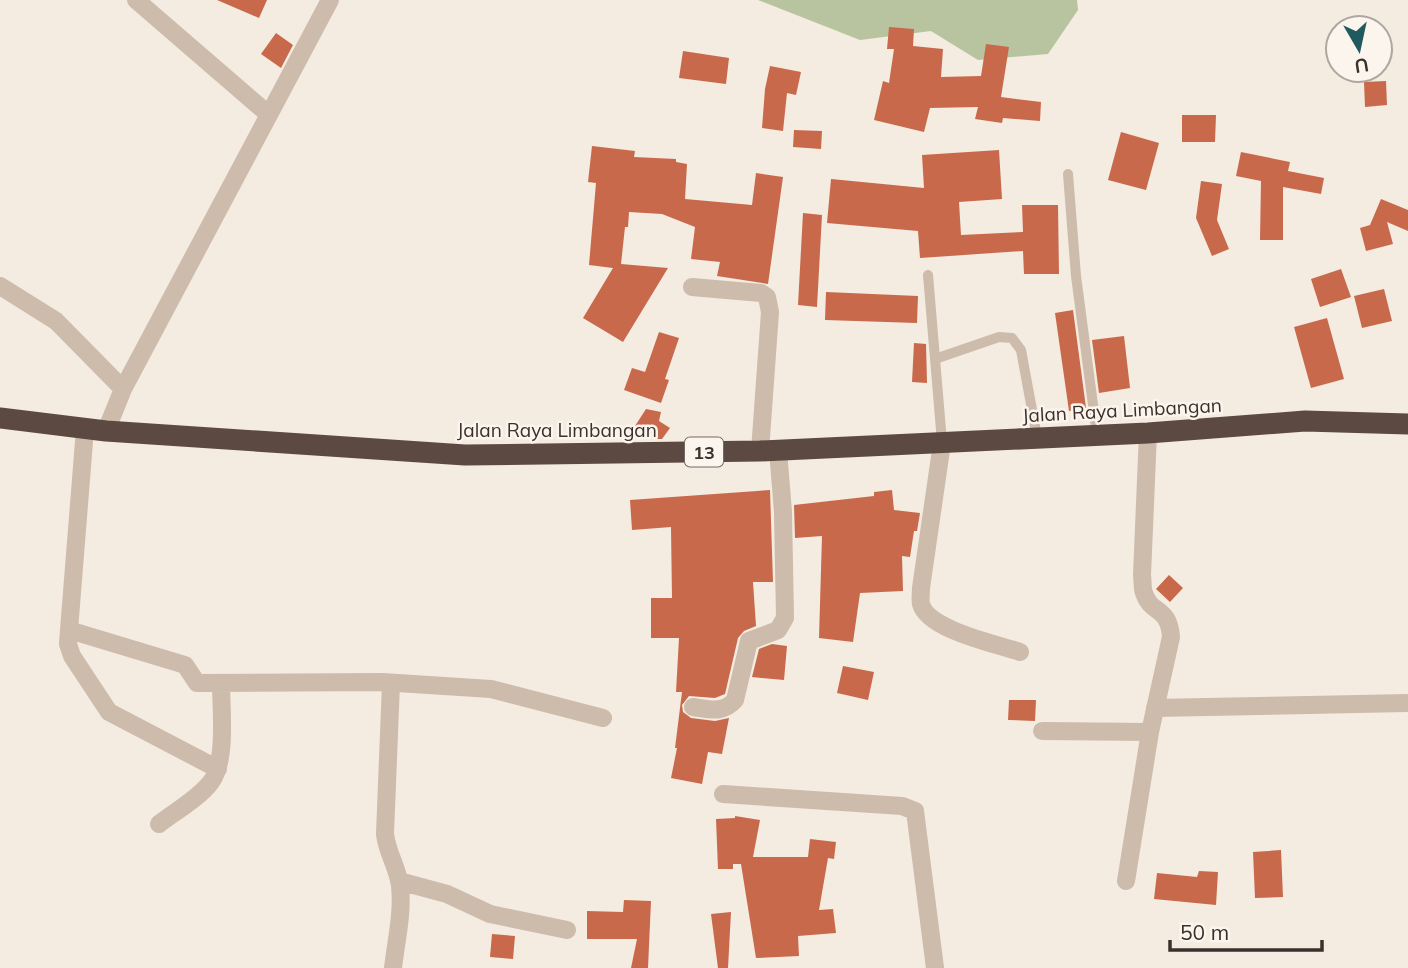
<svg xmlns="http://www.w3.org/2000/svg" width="1408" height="968" viewBox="0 0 1408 968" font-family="Mulish,sans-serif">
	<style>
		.green { fill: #b8c4a0 }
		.building { fill: #c8694b }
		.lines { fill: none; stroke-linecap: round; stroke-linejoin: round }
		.lane { stroke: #cdbbac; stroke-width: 10 }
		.street { stroke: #cdbbac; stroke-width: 18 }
		.highway { stroke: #5c4a42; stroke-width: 21 }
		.labels { text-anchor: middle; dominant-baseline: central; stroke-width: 5; stroke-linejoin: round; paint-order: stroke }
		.shield { fill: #fbf5ee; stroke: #756b66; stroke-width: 2 }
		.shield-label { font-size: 18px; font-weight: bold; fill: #3b302b }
		.street-label { font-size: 19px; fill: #3b302b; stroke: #fbf5ee }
	</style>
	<rect width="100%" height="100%" fill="#f4ebe1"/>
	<!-- green -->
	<path class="green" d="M 758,0 L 1077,0 L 1078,10 L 1048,54 L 978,60 L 931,31 L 860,40 Z"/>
	<!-- building -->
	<path class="building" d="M 217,0 L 267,0 L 259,18 Z
		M 889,27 L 914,29 L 913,46 L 943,49 L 941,77 L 981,76 L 986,44 L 1009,47 L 1001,97 L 1041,102 L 1040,121 L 1003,118 L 1002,123 L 975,119 L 978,107 L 930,108 L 924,132 L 874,120 L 883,81 L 889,83 L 894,49 L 887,49 Z
		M 276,33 L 293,45 L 281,68 L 261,54 Z
		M 683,51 L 729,58 L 726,84 L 679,78 Z
		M 770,66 L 801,72 L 796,95 L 787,93 L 783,131 L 762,128 L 765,89 Z
		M 1386,81 L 1387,105 L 1365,107 L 1364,82 Z
		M 1182,115 L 1216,115 L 1215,142 L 1182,142 Z
		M 794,130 L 822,131 L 821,149 L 793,147 Z
		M 1121,132 L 1159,143 L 1146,190 L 1108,180 Z
		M 592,146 L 635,151 L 634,157 L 676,159 L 676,162 L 687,164 L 685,199 L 752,205 L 756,173 L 783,177 L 768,284 L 717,276 L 720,262 L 691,259 L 695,227 L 662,214 L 629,212 L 628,227 L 625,227 L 621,264 L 668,268 L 623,342 L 583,318 L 613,268 L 589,265 L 596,183 L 588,182 Z
		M 999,150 L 1002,199 L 959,202 L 961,235 L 1023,232 L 1022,205 L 1058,205 L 1059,274 L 1024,274 L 1023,251 L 920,258 L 918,231 L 827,223 L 831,179 L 924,188 L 922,155 Z
		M 1241,152 L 1290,162 L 1288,171 L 1324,178 L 1321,194 L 1283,187 L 1283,240 L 1260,240 L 1261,181 L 1236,176 Z
		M 1201,181 L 1222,184 L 1217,220 L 1229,249 L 1212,256 L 1196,218 Z
		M 1381,199 L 1408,210 L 1408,231 L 1387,222 L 1393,244 L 1366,251 L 1360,228 L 1370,225 Z
		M 803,213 L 822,215 L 817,307 L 798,305 Z
		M 1341,269 L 1351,297 L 1320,307 L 1311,279 Z
		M 1384,289 L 1392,321 L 1362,328 L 1354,296 Z
		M 826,292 L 918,296 L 917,323 L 825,320 Z
		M 1073,310 L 1086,408 L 1069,411 L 1055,313 Z
		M 1327,318 L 1344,379 L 1311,388 L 1294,327 Z
		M 659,332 L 679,338 L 665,379 L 669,380 L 661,403 L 624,390 L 632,368 L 645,372 Z
		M 1124,336 L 1130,388 L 1099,393 L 1092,340 Z
		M 914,343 L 926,344 L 927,383 L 912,382 Z
		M 646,409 L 661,412 L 659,421 L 670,428 L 662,439 L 654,439 L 635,426 Z
		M 770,490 L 773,582 L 753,582 L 756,626 L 744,631 L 738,638 L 725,694 L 715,698 L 689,696 L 682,705 L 683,712 L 691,718 L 715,721 L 729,718 L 722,754 L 708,752 L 702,784 L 671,778 L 677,748 L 675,748 L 682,692 L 676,692 L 679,638 L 651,638 L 651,598 L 672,598 L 671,527 L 632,530 L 630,500 Z
		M 892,490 L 894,510 L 920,513 L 917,531 L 914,531 L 910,557 L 902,556 L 903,591 L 860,593 L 853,642 L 819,638 L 822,536 L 795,538 L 794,505 L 874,496 L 874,492 Z
		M 1169,575 L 1183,588 L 1170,602 L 1156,589 Z
		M 772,644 L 787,646 L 784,680 L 752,677 L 759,649 Z
		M 843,666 L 874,672 L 868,700 L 837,693 Z
		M 1009,700 L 1036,700 L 1035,721 L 1008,720 Z
		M 735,816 L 760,820 L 753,857 L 808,857 L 810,839 L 836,842 L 834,859 L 828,858 L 819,910 L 833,909 L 836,933 L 798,936 L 799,956 L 756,958 L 741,864 L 733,864 L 733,869 L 718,869 L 716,819 L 735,818 Z
		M 1281,850 L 1283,897 L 1255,898 L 1253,852 Z
		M 1199,871 L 1218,872 L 1216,905 L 1154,899 L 1157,873 L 1197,877 Z
		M 624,900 L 651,901 L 648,968 L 631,968 L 637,939 L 587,939 L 587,911 L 623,912 Z
		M 731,912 L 728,968 L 718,968 L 711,914 Z
		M 492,934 L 515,936 L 513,959 L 490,957 Z"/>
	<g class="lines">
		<!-- lane -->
		<path class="lane" d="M 1068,174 L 1076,276 L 1097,435
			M 928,275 L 942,442
			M 935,359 L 999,337 L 1012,338 L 1021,350 L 1037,437"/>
		<!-- street -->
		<path class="street" d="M 136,0 L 268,114
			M 0,286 L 56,321 L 123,389
			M 692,287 L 761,293 L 767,297 L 770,312 L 760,451
			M 85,429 L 69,630 L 68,644 L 72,656 L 109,712 L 218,769
			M 106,431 L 123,389 L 330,0
			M 942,443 L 921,588 C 921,593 920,600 921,604 C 928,630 997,644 1020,652
			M 69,630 L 185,665 L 197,683 L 382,682 L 491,689 L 603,718
			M 391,683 L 385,834 C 387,853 398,868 400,886 C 403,912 396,942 393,968
			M 693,707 C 709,709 723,714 735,700 L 749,641 L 778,630 L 785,618 L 783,512 L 778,450
			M 1155,708 L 1408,703
			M 1042,731 L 1150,732
			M 723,794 L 902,806 L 915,811 L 935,968
			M 159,824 C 176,811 199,798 211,782 C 227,761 221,709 221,683
			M 399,881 L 447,894 L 490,914 L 567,930
			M 1126,881 L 1150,732 L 1171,637 C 1169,606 1151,615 1144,593 C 1142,588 1143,581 1142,575 L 1148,433"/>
		<!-- highway -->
		<path class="highway" d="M 0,418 L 106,431 L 465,455 L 760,451 L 1148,433 L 1305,421 L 1408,424"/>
	</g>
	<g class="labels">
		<!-- shield labels -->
		<rect class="shield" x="685" y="437.5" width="38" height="29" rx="5"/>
		<g class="shield-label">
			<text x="704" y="452">13</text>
		</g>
		<!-- street labels -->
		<g class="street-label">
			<text transform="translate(1122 410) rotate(-3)">Jalan Raya Limbangan</text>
			<text x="557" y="430">Jalan Raya Limbangan</text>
		</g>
	</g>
	<!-- north arrow -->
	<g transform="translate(1359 49) rotate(171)"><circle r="33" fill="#fbf5ee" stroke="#aea6a0" stroke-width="2"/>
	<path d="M0-5L12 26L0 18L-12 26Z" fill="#1f5a5e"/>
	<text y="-10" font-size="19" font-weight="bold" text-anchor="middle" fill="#3b302b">U</text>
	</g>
	<!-- scale -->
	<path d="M1170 940v10h152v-10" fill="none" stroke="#3b302b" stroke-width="3.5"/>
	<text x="1180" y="940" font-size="21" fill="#3b302b" stroke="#fbf5ee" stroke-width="5" paint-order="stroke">50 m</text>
</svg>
